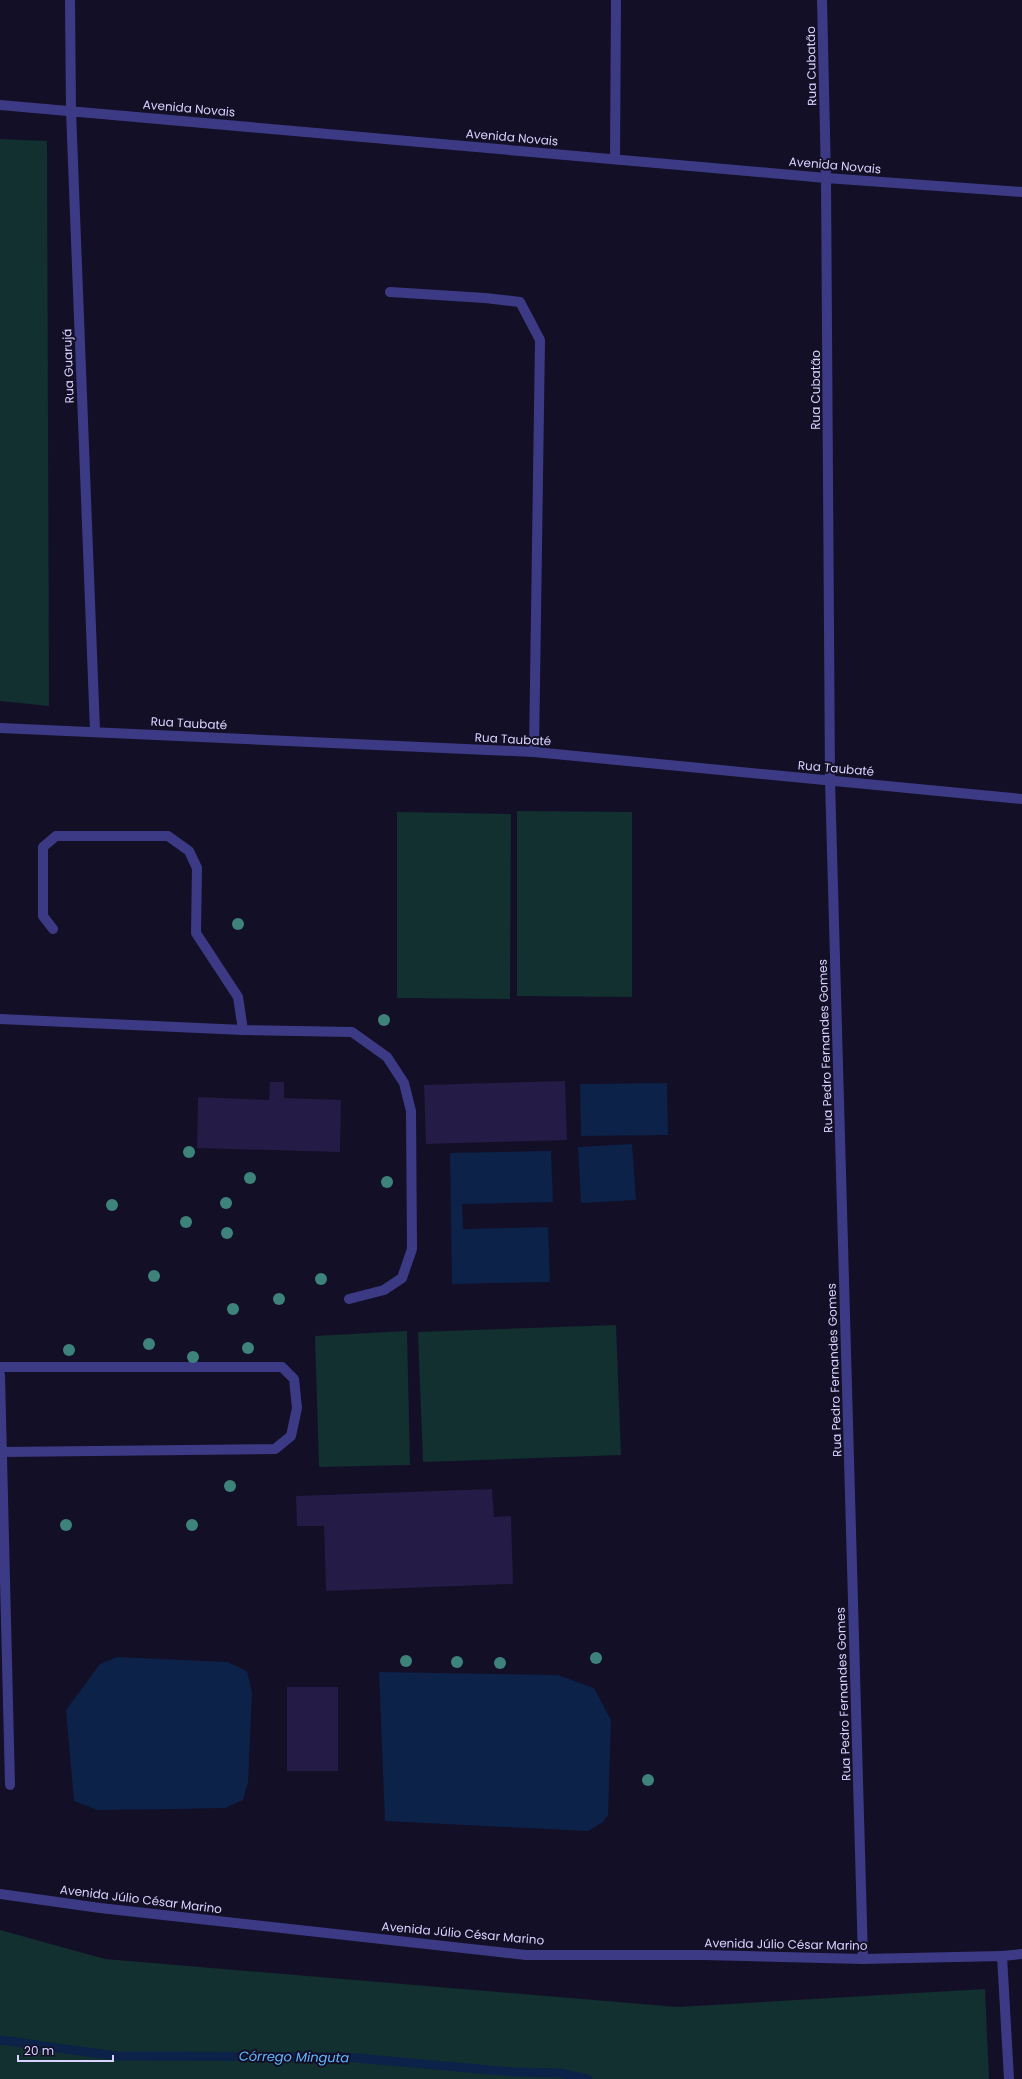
<svg xmlns="http://www.w3.org/2000/svg" width="1022" height="2079" viewBox="0 0 1022 2079" font-family="Poppins,sans-serif">
	<style>
		.green { fill: #12302f }
		.water { fill: #0c2248 }
		.lines { fill: none; stroke-linecap: round; stroke-linejoin: round }
		.stream { stroke: #0c2248; stroke-width: 9 }
		.building { fill: #241b47 }
		.service { stroke: #3d3a85; stroke-width: 10 }
		.minor { stroke: #3d3a85; stroke-width: 10 }
		.tertiary { stroke: #3d3a85; stroke-width: 10 }
		.tree { fill: #3d827b }
		.labels { text-anchor: middle; dominant-baseline: central; stroke-width: 4; stroke-linejoin: round; paint-order: stroke }
		.street-label { font-size: 12px; fill: #d9d4ff; stroke: #130f26 }
		.water-label { font-size: 13px; font-style: italic; fill: #62b6ff; stroke: #130f26 }
	</style>
	<rect width="100%" height="100%" fill="#130f26"/>
	<!-- green -->
	<path class="green" d="M 0,139 L 47,141 L 49,706 L 0,701 Z
		M 517,811 L 632,812 L 632,997 L 517,996 Z
		M 397,812 L 511,814 L 510,999 L 397,998 Z
		M 616,1325 L 621,1455 L 423,1462 L 418,1332 Z
		M 407,1331 L 410,1465 L 319,1467 L 315,1336 Z
		M 0,1930 L 105,1959 L 677,2007 L 985,1989 L 989,2079 L 0,2079 Z"/>
	<!-- water -->
	<path class="water" d="M 667,1083 L 668,1135 L 581,1136 L 580,1084 Z
		M 632,1144 L 636,1200 L 581,1203 L 578,1147 Z
		M 551,1151 L 553,1202 L 462,1204 L 463,1229 L 548,1227 L 550,1282 L 452,1284 L 450,1153 Z
		M 117,1657 L 227,1662 L 247,1671 L 252,1692 L 248,1782 L 243,1800 L 225,1808 L 174,1809 L 97,1810 L 74,1801 L 66,1710 L 100,1664 Z
		M 379,1672 L 558,1675 L 594,1688 L 611,1720 L 608,1815 L 603,1822 L 588,1831 L 385,1821 Z"/>
	<g class="lines">
		<!-- stream -->
		<path class="stream" d="M 0,2040 L 116,2056 L 345,2057 L 513,2072 L 560,2073 L 588,2079"/>
	</g>
	<!-- building -->
	<path class="building" d="M 565,1081 L 567,1140 L 426,1144 L 424,1085 Z
		M 270,1082 L 284,1082 L 284,1098 L 341,1100 L 340,1152 L 197,1148 L 198,1097 L 269,1100 Z
		M 492,1489 L 494,1517 L 511,1516 L 513,1584 L 326,1591 L 324,1526 L 297,1526 L 296,1496 Z
		M 287,1687 L 338,1687 L 338,1771 L 287,1771 Z"/>
	<g class="lines">
		<!-- service -->
		<path class="service" d="M 615,159 L 616,0
			M 390,292 L 485,298 L 520,302 L 540,340 L 534,752
			M 53,929 L 43,916 L 43,847 L 56,836 L 168,836 L 189,851 L 197,868 L 196,933 L 238,997 L 243,1030
			M 0,1019 L 243,1030 L 352,1032 L 387,1057 L 404,1083 L 411,1111 L 412,1249 L 402,1278 L 384,1290 L 349,1299
			M 0,1367 L 282,1367 L 294,1379 L 297,1408 L 291,1436 L 275,1449 L 2,1452"/>
		<!-- minor -->
		<path class="minor" d="M 70,0 L 71,111 L 95,731
			M 822,0 L 826,178 L 830,780 L 863,1959
			M 0,105 L 826,178 L 1022,192
			M 0,728 L 534,752 L 1022,799
			M 0,1375 L 10,1785
			M 1002,1956 L 1022,1954"/>
		<!-- tertiary -->
		<path class="tertiary" d="M 0,1894 L 100,1908 L 526,1955 L 705,1955 L 863,1959 L 1002,1956 L 1009,2079"/>
	</g>
	<!-- trees -->
	<g class="tree">
		<circle cx="238" cy="924" r="6"/>
		<circle cx="384" cy="1020" r="6"/>
		<circle cx="189" cy="1152" r="6"/>
		<circle cx="250" cy="1178" r="6"/>
		<circle cx="387" cy="1182" r="6"/>
		<circle cx="226" cy="1203" r="6"/>
		<circle cx="112" cy="1205" r="6"/>
		<circle cx="186" cy="1222" r="6"/>
		<circle cx="227" cy="1233" r="6"/>
		<circle cx="154" cy="1276" r="6"/>
		<circle cx="321" cy="1279" r="6"/>
		<circle cx="279" cy="1299" r="6"/>
		<circle cx="233" cy="1309" r="6"/>
		<circle cx="149" cy="1344" r="6"/>
		<circle cx="248" cy="1348" r="6"/>
		<circle cx="69" cy="1350" r="6"/>
		<circle cx="193" cy="1357" r="6"/>
		<circle cx="230" cy="1486" r="6"/>
		<circle cx="66" cy="1525" r="6"/>
		<circle cx="192" cy="1525" r="6"/>
		<circle cx="596" cy="1658" r="6"/>
		<circle cx="406" cy="1661" r="6"/>
		<circle cx="457" cy="1662" r="6"/>
		<circle cx="500" cy="1663" r="6"/>
		<circle cx="648" cy="1780" r="6"/>
	</g>
	<g class="labels">
		<!-- street labels -->
		<g class="street-label">
			<text transform="translate(811 66) rotate(-91)">Rua Cubatão</text>
			<text transform="translate(189 108) rotate(5)">Avenida Novais</text>
			<text transform="translate(512 137) rotate(5)">Avenida Novais</text>
			<text transform="translate(835 165) rotate(5)">Avenida Novais</text>
			<text transform="translate(68 366) rotate(-92)">Rua Guarujá</text>
			<text transform="translate(815 390) rotate(-90)">Rua Cubatão</text>
			<text transform="translate(189 723) rotate(3)">Rua Taubaté</text>
			<text transform="translate(513 739) rotate(3)">Rua Taubaté</text>
			<text transform="translate(836 768) rotate(5)">Rua Taubaté</text>
			<text transform="translate(825 1046) rotate(-92)">Rua Pedro Fernandes Gomes</text>
			<text transform="translate(834 1370) rotate(-92)">Rua Pedro Fernandes Gomes</text>
			<text transform="translate(843 1694) rotate(-92)">Rua Pedro Fernandes Gomes</text>
			<text transform="translate(141 1899) rotate(7)">Avenida Júlio César Marino</text>
			<text transform="translate(463 1933) rotate(5)">Avenida Júlio César Marino</text>
			<text transform="translate(786 1944) rotate(1)">Avenida Júlio César Marino</text>
		</g>
		<!-- water labels -->
		<g class="water-label">
			<text transform="translate(294 2057) rotate(1)">Córrego Minguta</text>
		</g>
	</g>
	<!-- scale -->
	<path d="M18 2055v6h95v-6" fill="none" stroke="#d9d4ff" stroke-width="2"/>
	<text x="24" y="2055" font-size="12" fill="#d9d4ff" stroke="#130f26" stroke-width="3" paint-order="stroke">20 m</text>
</svg>
